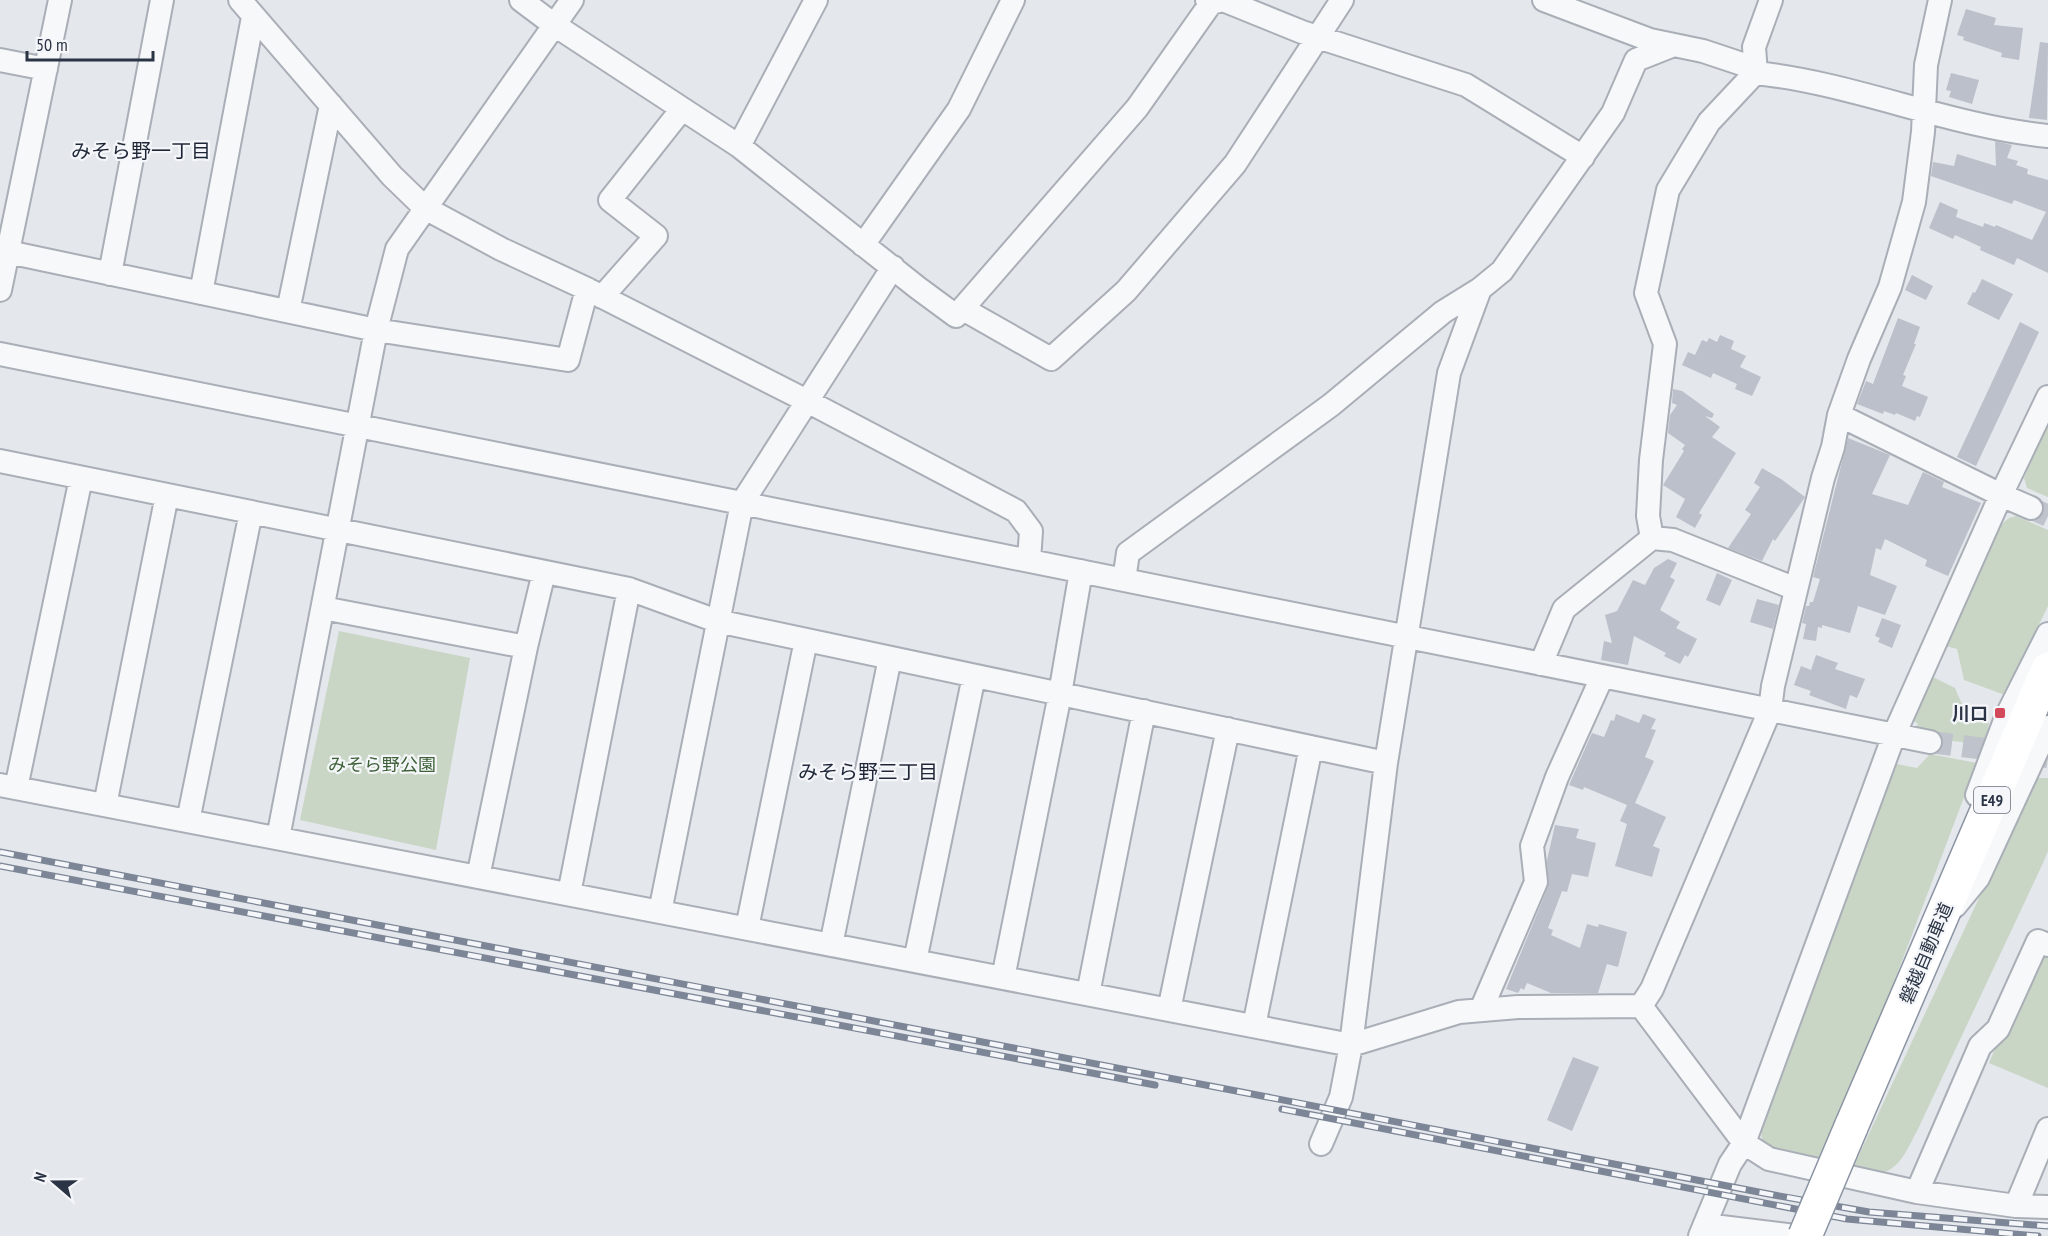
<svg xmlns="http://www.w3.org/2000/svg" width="2048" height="1236" viewBox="0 0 2048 1236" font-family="'PT Sans Narrow','Noto Sans JP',sans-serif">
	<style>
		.green { fill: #c9d6c5 }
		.building { fill: #bbc0ca }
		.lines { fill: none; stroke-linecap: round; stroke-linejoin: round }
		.minor-tunnel { stroke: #bfc3cb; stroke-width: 22; stroke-dasharray: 22 11; stroke-linecap: butt }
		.minor-casing { stroke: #a9aeb7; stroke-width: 26 }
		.highway-casing { stroke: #8b94a3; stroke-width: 36 }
		.minor { stroke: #f7f8fa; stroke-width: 22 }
		.highway { stroke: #fff; stroke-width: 33 }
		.rail-casing { stroke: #7d8696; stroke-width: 7 }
		.rail { stroke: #f4f6f9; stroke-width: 4.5; stroke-dasharray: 14; stroke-linecap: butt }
		.highway-bridge-casing { stroke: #8b94a3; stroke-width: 36; stroke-linecap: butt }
		.highway-bridge { stroke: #fff; stroke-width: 33 }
		.poi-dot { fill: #d1495b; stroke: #f4f6f9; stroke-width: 2 }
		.labels { text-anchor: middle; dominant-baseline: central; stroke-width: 4.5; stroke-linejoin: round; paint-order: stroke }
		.shield { fill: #f4f6f9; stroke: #676e7b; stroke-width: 1.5 }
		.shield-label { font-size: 16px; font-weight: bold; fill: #2b3445 }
		.poi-label { font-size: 18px; font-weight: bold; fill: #2b3445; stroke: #f4f6f9; text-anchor: end }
		.park-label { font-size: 18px; fill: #3f6138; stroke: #f4f6f9 }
		.street-label { font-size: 18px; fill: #2b3445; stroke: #f4f6f9 }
		.neighbourhood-label { font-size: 20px; fill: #1d2536; stroke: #f4f6f9 }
	</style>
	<rect width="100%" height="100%" fill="#e4e7ec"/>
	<!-- green -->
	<path class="green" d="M 2048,420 L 2048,497 L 2027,488 L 2024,478 Z
		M 2016,516 L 2048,530 L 2048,606 L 2005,695 L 1964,680 L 1957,649 L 1946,646 L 1998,527 L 2009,518 Z
		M 339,631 L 470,658 L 436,850 L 300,820 Z
		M 1929,675 L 1955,688 C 1964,710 1967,715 1989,723 L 1985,745 L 1913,736 L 1918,724 L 1910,718 Z
		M 1930,754 L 1977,763 L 1891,990 L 1819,1164 L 1769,1150 L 1762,1139 L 1760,1121 L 1892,763 L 1917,768 Z
		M 2035,778 L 2048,778 L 2048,851 L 2043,863 L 1918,1129 C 1908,1147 1900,1172 1876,1174 C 1869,1174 1859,1171 1852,1170 Z
		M 2039,946 L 2048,950 L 2048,1088 L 1989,1063 Z"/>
	<!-- building -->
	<path class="building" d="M 1966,9 L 1996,18 L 1994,25 L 2023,28 L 2019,60 L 2001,57 L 2002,53 L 1963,40 L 1964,37 L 1957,35 Z
		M 2040,42 L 2048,43 L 2047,120 L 2029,118 Z
		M 1951,73 L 1979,80 L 1972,104 L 1949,97 L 1951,91 L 1946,90 Z
		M 1995,141 L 2012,145 L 2007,158 L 2018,161 L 2016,165 L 2028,169 L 2027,174 L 2048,180 L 2048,273 L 2017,258 L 2014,265 L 1980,250 L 1981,247 L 1955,235 L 1953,239 L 1929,228 L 1940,202 L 1958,210 L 1956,217 L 1983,227 L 1984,223 L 1995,227 L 1996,225 L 2032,240 L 2046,212 L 2014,200 L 2012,204 L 1931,176 L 1933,162 L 1954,166 L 1957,154 L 1996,166 Z
		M 1912,275 L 1933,286 L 1926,300 L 1905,290 Z
		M 1982,279 L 2013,294 L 1999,320 L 1967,304 L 1973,292 L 1975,293 Z
		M 1898,318 L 1920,327 L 1914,344 L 1916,344 L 1903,375 L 1906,376 L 1902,386 L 1928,397 L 1920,417 L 1917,416 L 1915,421 L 1896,413 L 1895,415 L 1884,411 L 1883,414 L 1857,404 L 1866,381 L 1873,384 Z
		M 2020,322 L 2039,332 L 1976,466 L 1957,457 Z
		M 1720,335 L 1734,341 L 1731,349 L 1746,356 L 1740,367 L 1761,377 L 1752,396 L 1735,389 L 1737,384 L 1713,373 L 1711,378 L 1682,365 L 1688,352 L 1695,355 L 1702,340 L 1707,342 L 1709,338 L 1717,342 Z
		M 1673,389 L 1682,391 L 1714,414 L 1712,418 L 1705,416 L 1720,427 L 1712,437 L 1736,453 L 1699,513 L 1702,515 L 1695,528 L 1676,517 L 1685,499 L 1663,485 L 1684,451 L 1682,449 L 1685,445 L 1668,433 L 1670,415 L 1677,405 L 1672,403 Z
		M 1848,438 L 1890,455 L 1872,494 L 1908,505 L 1923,472 L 1944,482 L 1942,487 L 1981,503 L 1948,576 L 1925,566 L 1927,560 L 1885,539 L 1881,550 L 1876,548 L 1870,575 L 1897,586 L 1885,615 L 1858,606 L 1850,633 L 1822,625 L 1822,628 L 1818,627 L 1816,641 L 1803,639 L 1806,624 L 1802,623 L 1806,606 L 1809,606 L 1810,602 L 1813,602 L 1820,579 L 1813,577 Z
		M 1762,468 L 1781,479 L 1805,497 L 1775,541 L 1773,539 L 1762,561 L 1728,548 L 1751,514 L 1745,510 L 1760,487 L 1754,483 Z
		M 1668,559 L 1677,563 L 1670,577 L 1675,580 L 1660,610 L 1680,622 L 1676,628 L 1697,639 L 1688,657 L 1685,655 L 1680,664 L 1664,656 L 1666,653 L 1634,636 L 1628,665 L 1601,660 L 1604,641 L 1612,643 L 1605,615 L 1617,611 L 1633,580 L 1645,585 L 1654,568 Z
		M 1717,573 L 1732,580 L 1720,606 L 1706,600 Z
		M 1757,599 L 1779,605 L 1773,629 L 1750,622 Z
		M 1882,618 L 1901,625 L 1892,648 L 1878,642 L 1880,638 L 1875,636 Z
		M 1816,655 L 1838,663 L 1835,669 L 1865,679 L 1857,698 L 1850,695 L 1846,709 L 1809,695 L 1811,691 L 1794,685 L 1801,666 L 1811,670 Z
		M 1616,714 L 1639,723 L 1643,714 L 1656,719 L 1651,729 L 1656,730 L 1645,757 L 1654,761 L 1635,803 L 1666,817 L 1653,846 L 1660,849 L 1652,877 L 1615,866 L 1627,824 L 1620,821 L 1627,805 L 1584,787 L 1583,790 L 1569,785 L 1592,733 L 1604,737 L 1611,720 L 1614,721 Z
		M 1555,825 L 1579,829 L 1576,838 L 1596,843 L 1588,877 L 1572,874 L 1567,892 L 1562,891 L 1548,928 L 1553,930 L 1551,935 L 1580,948 L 1587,924 L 1598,927 L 1599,924 L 1627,932 L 1618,967 L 1607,964 L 1598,993 L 1551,993 L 1527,983 L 1524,990 L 1521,988 L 1518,993 L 1506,989 L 1548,887 L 1547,860 Z
		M 1573,1057 L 1599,1067 L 1572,1131 L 1547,1120 Z"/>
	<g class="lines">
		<!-- minor-tunnel -->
		<path class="minor-tunnel" d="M 2031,508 L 2048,516
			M 1930,742 L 2048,757"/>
		<!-- minor casing -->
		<g class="minor-casing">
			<path id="minor" d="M 240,0 L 392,176 L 425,208 L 501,249 L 587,289 L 807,401 L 1016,511 L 1031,531 L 1029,560
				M 521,0 L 553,24 L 739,146 L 918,288 L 956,316 L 1137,108 L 1211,3
				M 1207,0 L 1211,3 L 1223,0 L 1302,32 L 1466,85 L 1583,157
				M 1544,0 L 1650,40 L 1703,51 L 1748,66 L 1755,73 C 1854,83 1948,126 2048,136
				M 0,60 L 46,69
				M 1756,73 L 1754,47 L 1771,0
				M 739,146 L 816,0
				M 863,245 L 959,109 L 1013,0
				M 8,252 L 376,330 L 568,360 L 587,289
				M 110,274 L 162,0
				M 0,290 L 60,0
				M 201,293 L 253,17
				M 602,297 L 656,236 L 610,200 L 682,109
				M 963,309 L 1051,359 L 1126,291 L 1235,164 L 1342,0
				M 288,311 L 331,105
				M 0,354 L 1930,742
				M 1839,415 L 2001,495 L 2031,508
				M 0,461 L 629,589 L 717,621 L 1386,763
				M 1652,538 L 1648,516 L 1651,460 L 1665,344 L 1646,293 L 1668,190 L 1709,122 L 1755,73
				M 1124,580 L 1128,553 L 1331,405 L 1443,312 L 1480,289 L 1502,271 L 1613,113 L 1636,60 L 1674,45
				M 323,608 L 526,647
				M 1541,664 L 1564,609 L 1652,538 L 1673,540 L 1796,589
				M 0,785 L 1351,1045 L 1459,1012 L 1518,1007 L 1641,1006 L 1652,989 L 1770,710 L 1773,686 L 1823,478 L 1833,447 L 1839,415 L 1859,359 L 1890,287 L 1914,202 L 1923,132 L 1926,65 L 1940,0
				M 16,788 L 81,478
				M 1977,795 L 2007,715 L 2048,634
				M 105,805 L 167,495
				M 188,821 L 251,512
				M 278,838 L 376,330 L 397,249 L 572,0
				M 478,877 L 526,647 L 544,572
				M 569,894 L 629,589
				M 1955,906 L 1978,878 L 2048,727
				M 660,912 L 742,503 L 893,267
				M 747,928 L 806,640
				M 831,945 L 890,658
				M 915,961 L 974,676
				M 1003,978 L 1060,694 L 1081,571
				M 1088,994 L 1144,711
				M 1641,1006 L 1744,1143 L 1769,1159 L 1917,1192 L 2016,1206 L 2048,1207
				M 1169,1010 L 1228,729
				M 1481,1010 L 1536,882 L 1532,846 L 1557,777 L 1602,677
				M 1254,1026 L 1311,747
				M 1321,1144 L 1341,1097 L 1351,1045 L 1386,763 L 1449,373 L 1480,289
				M 1917,1192 L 1980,1046 L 1998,1029 L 2038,941 L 2048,945
				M 2016,1206 L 2048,1129
				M 1705,1225 L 1795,1236
				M 1700,1236 L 1730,1164 L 1744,1143 L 1894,735 L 2001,495 L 2048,397"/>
		</g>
		<!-- highway casing -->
		<g class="highway-casing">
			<path id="highway" d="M 1851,1127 L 2048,669"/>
		</g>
		<!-- minor -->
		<use href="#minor" class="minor"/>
		<!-- highway -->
		<use href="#highway" class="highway"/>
		<!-- rail casing -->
		<g class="rail-casing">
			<path id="rail" d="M 0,852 L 1774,1195 L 1869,1212 L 2048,1226
				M 0,866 L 1155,1085
				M 1282,1109 L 1847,1219 L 2038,1236"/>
		</g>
		<!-- rail -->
		<use href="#rail" class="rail"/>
		<!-- highway-bridge casing -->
		<g class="highway-bridge-casing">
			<path id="highway-bridge" d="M 1805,1236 L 1851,1127"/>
		</g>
		<!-- highway-bridge -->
		<use href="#highway-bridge" class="highway-bridge"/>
	</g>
	<!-- markers -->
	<rect class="poi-dot" x="1994" y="707" width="12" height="12" rx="3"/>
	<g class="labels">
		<!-- shield labels -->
		<rect class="shield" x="1974" y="787" width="36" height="26" rx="4.5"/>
		<g class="shield-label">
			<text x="1992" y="800">E49</text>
		</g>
		<!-- poi labels -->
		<g class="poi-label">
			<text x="1988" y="713">川口</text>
		</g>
		<!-- park labels -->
		<g class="park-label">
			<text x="382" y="764">みそら野公園</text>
		</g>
		<!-- street labels -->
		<g class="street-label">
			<text transform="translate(1926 953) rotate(-67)">磐越自動車道</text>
		</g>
		<!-- neighbourhood labels -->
		<g class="neighbourhood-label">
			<text x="141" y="151">みそら野一丁目</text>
			<text x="868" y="772">みそら野三丁目</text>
		</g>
	</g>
	<!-- north arrow -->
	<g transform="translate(54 1182) rotate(290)" stroke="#f4f6f9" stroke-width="4.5" paint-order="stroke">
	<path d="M0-4.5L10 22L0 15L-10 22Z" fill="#2b3445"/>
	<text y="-9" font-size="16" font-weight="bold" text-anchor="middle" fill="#2b3445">N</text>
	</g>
	<!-- scale -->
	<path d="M27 51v9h126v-9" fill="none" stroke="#2b3445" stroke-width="3"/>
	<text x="36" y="51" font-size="18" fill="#2b3445" stroke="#f4f6f9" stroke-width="4.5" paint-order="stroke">50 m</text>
</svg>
